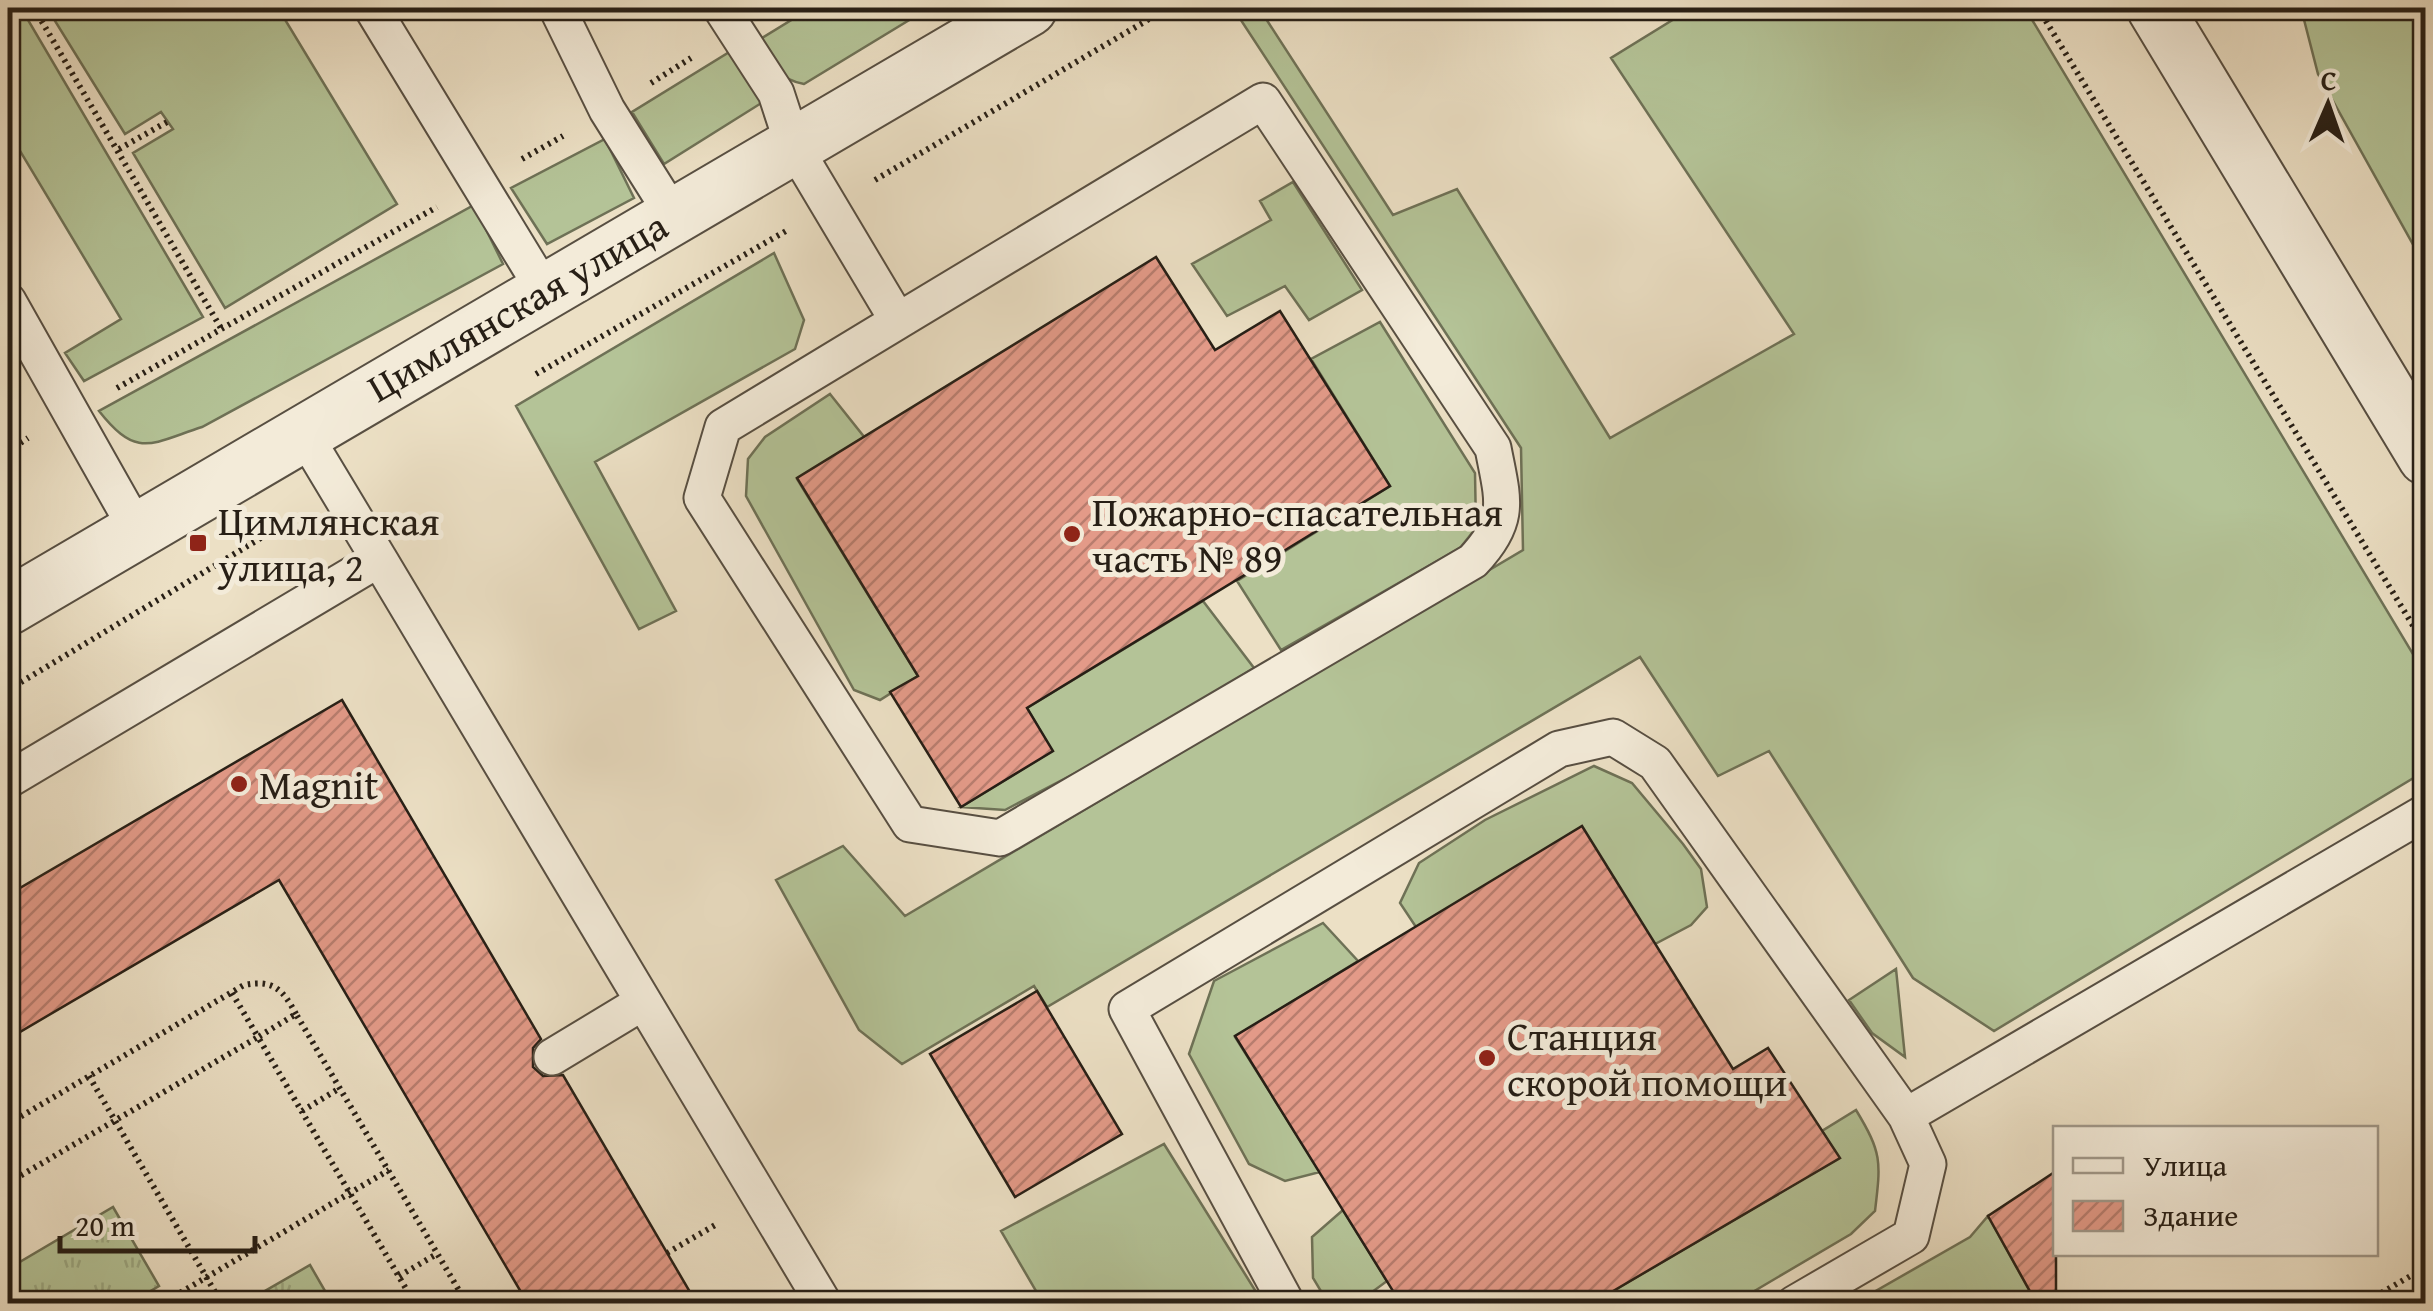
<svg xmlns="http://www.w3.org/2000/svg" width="2433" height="1311" viewBox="0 0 2433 1311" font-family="'Gentium Book Plus',serif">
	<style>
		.grass { fill: #b4c397; stroke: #6e7156; stroke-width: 2.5 }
		.park { fill: url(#park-tufts); stroke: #6e7156; stroke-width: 2.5 }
		.building { fill: url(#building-hatch); stroke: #271f16; stroke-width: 2.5 }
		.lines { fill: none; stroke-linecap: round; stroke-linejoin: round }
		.service-casing { stroke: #584f42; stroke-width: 39 }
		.minor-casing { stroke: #584f42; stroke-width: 59 }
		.tertiary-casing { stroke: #584f42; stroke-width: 59 }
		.path { stroke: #271f16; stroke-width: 6; stroke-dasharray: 2.5 5; stroke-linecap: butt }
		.service { stroke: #f3ebd9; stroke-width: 35 }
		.minor { stroke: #f3ebd9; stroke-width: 55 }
		.tertiary { stroke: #f3ebd9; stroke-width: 55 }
		.poi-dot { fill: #8f2418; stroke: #f3ebd9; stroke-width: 4 }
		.labels { text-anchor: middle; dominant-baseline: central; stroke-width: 10; stroke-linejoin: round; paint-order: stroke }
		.street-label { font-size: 40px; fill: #271f16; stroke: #f3ebd9 }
		.poi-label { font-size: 40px; fill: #271f16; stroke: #f3ebd9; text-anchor: start }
	</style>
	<defs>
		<pattern id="park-tufts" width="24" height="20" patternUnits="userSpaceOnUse" patternTransform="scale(2.5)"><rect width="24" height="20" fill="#b4c397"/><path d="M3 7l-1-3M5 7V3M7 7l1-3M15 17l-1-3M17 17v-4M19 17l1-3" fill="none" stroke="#9ba781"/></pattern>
		<pattern id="building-hatch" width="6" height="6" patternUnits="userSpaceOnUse" patternTransform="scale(2.5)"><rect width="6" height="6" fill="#e39a88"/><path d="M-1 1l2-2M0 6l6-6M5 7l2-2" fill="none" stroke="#b87d6e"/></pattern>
	</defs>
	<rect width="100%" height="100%" fill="#ece0c5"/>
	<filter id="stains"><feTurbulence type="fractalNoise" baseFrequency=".002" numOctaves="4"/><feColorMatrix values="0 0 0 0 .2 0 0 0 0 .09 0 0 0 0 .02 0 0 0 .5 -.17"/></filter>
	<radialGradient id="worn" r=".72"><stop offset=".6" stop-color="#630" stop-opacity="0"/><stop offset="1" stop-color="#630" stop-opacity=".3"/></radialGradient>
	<!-- grass -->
	<path class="grass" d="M 8,8 L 21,8 L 203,317 L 84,381 L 65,353 L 121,319 L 8,131 Z
		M 47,8 L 278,8 L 397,204 L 225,308 L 133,153 L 173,129 L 161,112 L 125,134 Z
		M 811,8 L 929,8 L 804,84 C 778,80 769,61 757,41 Z
		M 1233,8 L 1259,8 L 1393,215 L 1457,189 L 1610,438 L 1794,334 L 1611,58 L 1692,8 L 2025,8 L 2425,674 L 2425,771 L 1994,1031 L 1913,978 L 1769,751 L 1718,776 L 1640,657 L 1047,1007 L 1034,986 L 902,1064 L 859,1030 L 776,880 L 843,846 L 905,916 L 1523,550 L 1521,448 Z
		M 2301,8 L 2420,8 L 2425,16 L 2425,266 L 2318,74 Z
		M 731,51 L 763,102 L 664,164 L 632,112 Z
		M 605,139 L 634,198 L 547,244 L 511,188 Z
		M 1293,182 L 1362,290 L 1309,320 L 1285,286 L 1227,316 L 1192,264 L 1271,220 L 1260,201 Z
		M 474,205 L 503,264 L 202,427 C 150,444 137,459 99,411 Z
		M 774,253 L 804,320 L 795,349 L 595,462 L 676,611 L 639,629 L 516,406 Z
		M 1380,322 L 1475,473 L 1476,528 L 1460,548 L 1281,650 L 1237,581 L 1390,486 L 1311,359 Z
		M 830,394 L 865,438 L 797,479 L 918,676 L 880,700 L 854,690 L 746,496 L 748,459 L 765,437 Z
		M 1203,601 L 1254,668 L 1131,744 L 1005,810 L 961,807 L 1052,751 L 1027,708 Z
		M 1594,766 L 1632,783 L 1683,844 L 1701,869 L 1707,907 L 1691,925 L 1655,944 L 1416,927 L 1400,903 L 1419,863 L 1485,820 Z
		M 1323,923 L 1358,961 L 1235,1037 L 1320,1172 L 1285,1181 L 1249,1164 L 1189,1054 L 1214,981 Z
		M 1896,969 L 1905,1057 L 1872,1033 L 1849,1000 Z
		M 1856,1110 C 1882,1153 1881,1161 1875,1211 L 1851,1234 L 1734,1303 L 1591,1304 L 1839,1158 L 1822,1131 Z
		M 1164,1144 L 1263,1303 L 1043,1303 L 1001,1231 Z
		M 1343,1210 L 1387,1281 L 1368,1295 L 1373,1303 L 1328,1303 L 1313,1278 L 1312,1237 Z
		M 1988,1216 L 2037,1304 L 1853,1304 L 1970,1237 Z"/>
	<!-- park -->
	<path class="park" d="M 113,1207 L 159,1286 L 130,1303 L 18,1303 L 8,1285 L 8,1269 Z
		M 310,1265 L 332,1303 L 244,1303 Z"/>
	<!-- building -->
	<path class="building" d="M 1156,257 L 1215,350 L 1280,311 L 1390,486 L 1027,708 L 1053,751 L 961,807 L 890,692 L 918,676 L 797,478 Z
		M 342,700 L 541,1039 L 533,1048 L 533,1067 L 543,1076 L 563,1075 L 697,1304 L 528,1304 L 279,880 L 8,1039 L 8,895 Z
		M 1582,826 L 1733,1069 L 1768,1048 L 1840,1158 L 1591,1304 L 1401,1304 L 1235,1036 Z
		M 1037,991 L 1122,1134 L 1015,1197 L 930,1054 Z
		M 2056,1171 L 2056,1304 L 2037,1304 L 1988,1216 Z"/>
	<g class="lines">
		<!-- service casing -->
		<g class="service-casing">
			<path id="service" d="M 372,8 L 544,290
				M 557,8 L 607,110 L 673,215
				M 721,8 L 776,93 L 793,145 L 898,321 L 723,427 L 702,498 L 910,824 L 1000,838 L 1473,561 C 1512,520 1503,500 1493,448 L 1263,101 L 898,321
				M 8,301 L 136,528
				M 302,431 L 379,559
				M 8,780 L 379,559 L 824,1304
				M 552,1057 L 643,1002
				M 1906,1116 L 2426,812
				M 1287,1304 L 1127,1009 L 1559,749 L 1613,737 L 1655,763 L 1906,1116 L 1928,1164 L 1911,1236 L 1794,1304"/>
		</g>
		<!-- minor casing -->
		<g class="minor-casing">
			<path id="minor" d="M 8,607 L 1029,8"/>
		</g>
		<!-- tertiary casing -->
		<g class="tertiary-casing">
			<path id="tertiary" d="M 2155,8 L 2426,457"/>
		</g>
		<!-- path -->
		<path class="path" d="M 34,8 L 222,330
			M 2038,8 L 2426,647
			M 651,83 L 691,58
			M 119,149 L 167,122
			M 522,159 L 563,136
			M 875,180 L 1168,8
			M 536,374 L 786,231
			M 117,388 L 437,207
			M 8,451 L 28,438
			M 8,690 L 294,518
			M 232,993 L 258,1037 L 296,1014 L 467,1304
			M 89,1076 L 222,1304
			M 302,1111 L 340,1088
			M 8,1124 L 244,985 C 274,979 283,990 296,1014
			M 8,1183 L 258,1037 L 415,1304
			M 667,1253 L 717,1224
			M 399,1276 L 437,1254
			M 161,1304 L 389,1170
			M 2362,1304 L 2426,1267"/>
		<!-- service -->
		<use href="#service" class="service"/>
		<!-- minor -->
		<use href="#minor" class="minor"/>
		<!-- tertiary -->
		<use href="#tertiary" class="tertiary"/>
	</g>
	<!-- markers -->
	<g class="poi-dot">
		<circle cx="1072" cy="534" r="10"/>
		<rect x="188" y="533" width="20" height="20" rx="5"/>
		<circle cx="239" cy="784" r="10"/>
		<circle cx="1487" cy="1058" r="10"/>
	</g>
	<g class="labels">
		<!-- street labels -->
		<g class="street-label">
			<text transform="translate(517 306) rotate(-30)">Цимлянская улица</text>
		</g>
		<!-- poi labels -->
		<g class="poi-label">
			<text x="1092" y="511">Пожарно-спасательная<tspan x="1092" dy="46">часть № 89</tspan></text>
			<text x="218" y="520">Цимлянская<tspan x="218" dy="46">улица, 2</tspan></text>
			<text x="259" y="784">Magnit</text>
			<text x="1507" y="1035">Станция<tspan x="1507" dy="46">скорой помощи</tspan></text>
		</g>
	</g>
	<!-- margin -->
	<rect width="2433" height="1311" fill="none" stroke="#ece0c5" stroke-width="40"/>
	<rect x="10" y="10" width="2413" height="1291" fill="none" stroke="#271f16" stroke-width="5"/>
	<rect x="20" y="20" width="2393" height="1271" fill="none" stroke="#271f16" stroke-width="2.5"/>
	<!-- legend -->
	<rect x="2053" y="1126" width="325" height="130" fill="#f3ebd9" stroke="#a1998b" stroke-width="2.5"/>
	<rect x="2073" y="1158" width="50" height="15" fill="#f3ebd9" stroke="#a1998b" stroke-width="2.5"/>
	<text x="2143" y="1176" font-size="30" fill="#271f16">Улица</text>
	<rect x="2073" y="1201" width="50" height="30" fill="url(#building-hatch)" stroke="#a1998b" stroke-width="2.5"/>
	<text x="2143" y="1226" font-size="30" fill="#271f16">Здание</text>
	<!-- north arrow -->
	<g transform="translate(2328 105) rotate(2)" stroke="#f3ebd9" stroke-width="8" paint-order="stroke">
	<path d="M0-8L18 38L0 25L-18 38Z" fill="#271f16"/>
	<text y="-15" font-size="28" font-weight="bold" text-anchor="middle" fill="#271f16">С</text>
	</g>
	<!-- scale -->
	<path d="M60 1236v15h195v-15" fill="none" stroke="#271f16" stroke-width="5"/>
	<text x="75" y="1236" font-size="30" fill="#271f16" stroke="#f3ebd9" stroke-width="8" paint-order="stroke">20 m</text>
	<rect width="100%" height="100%" filter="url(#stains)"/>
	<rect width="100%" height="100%" fill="url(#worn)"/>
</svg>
